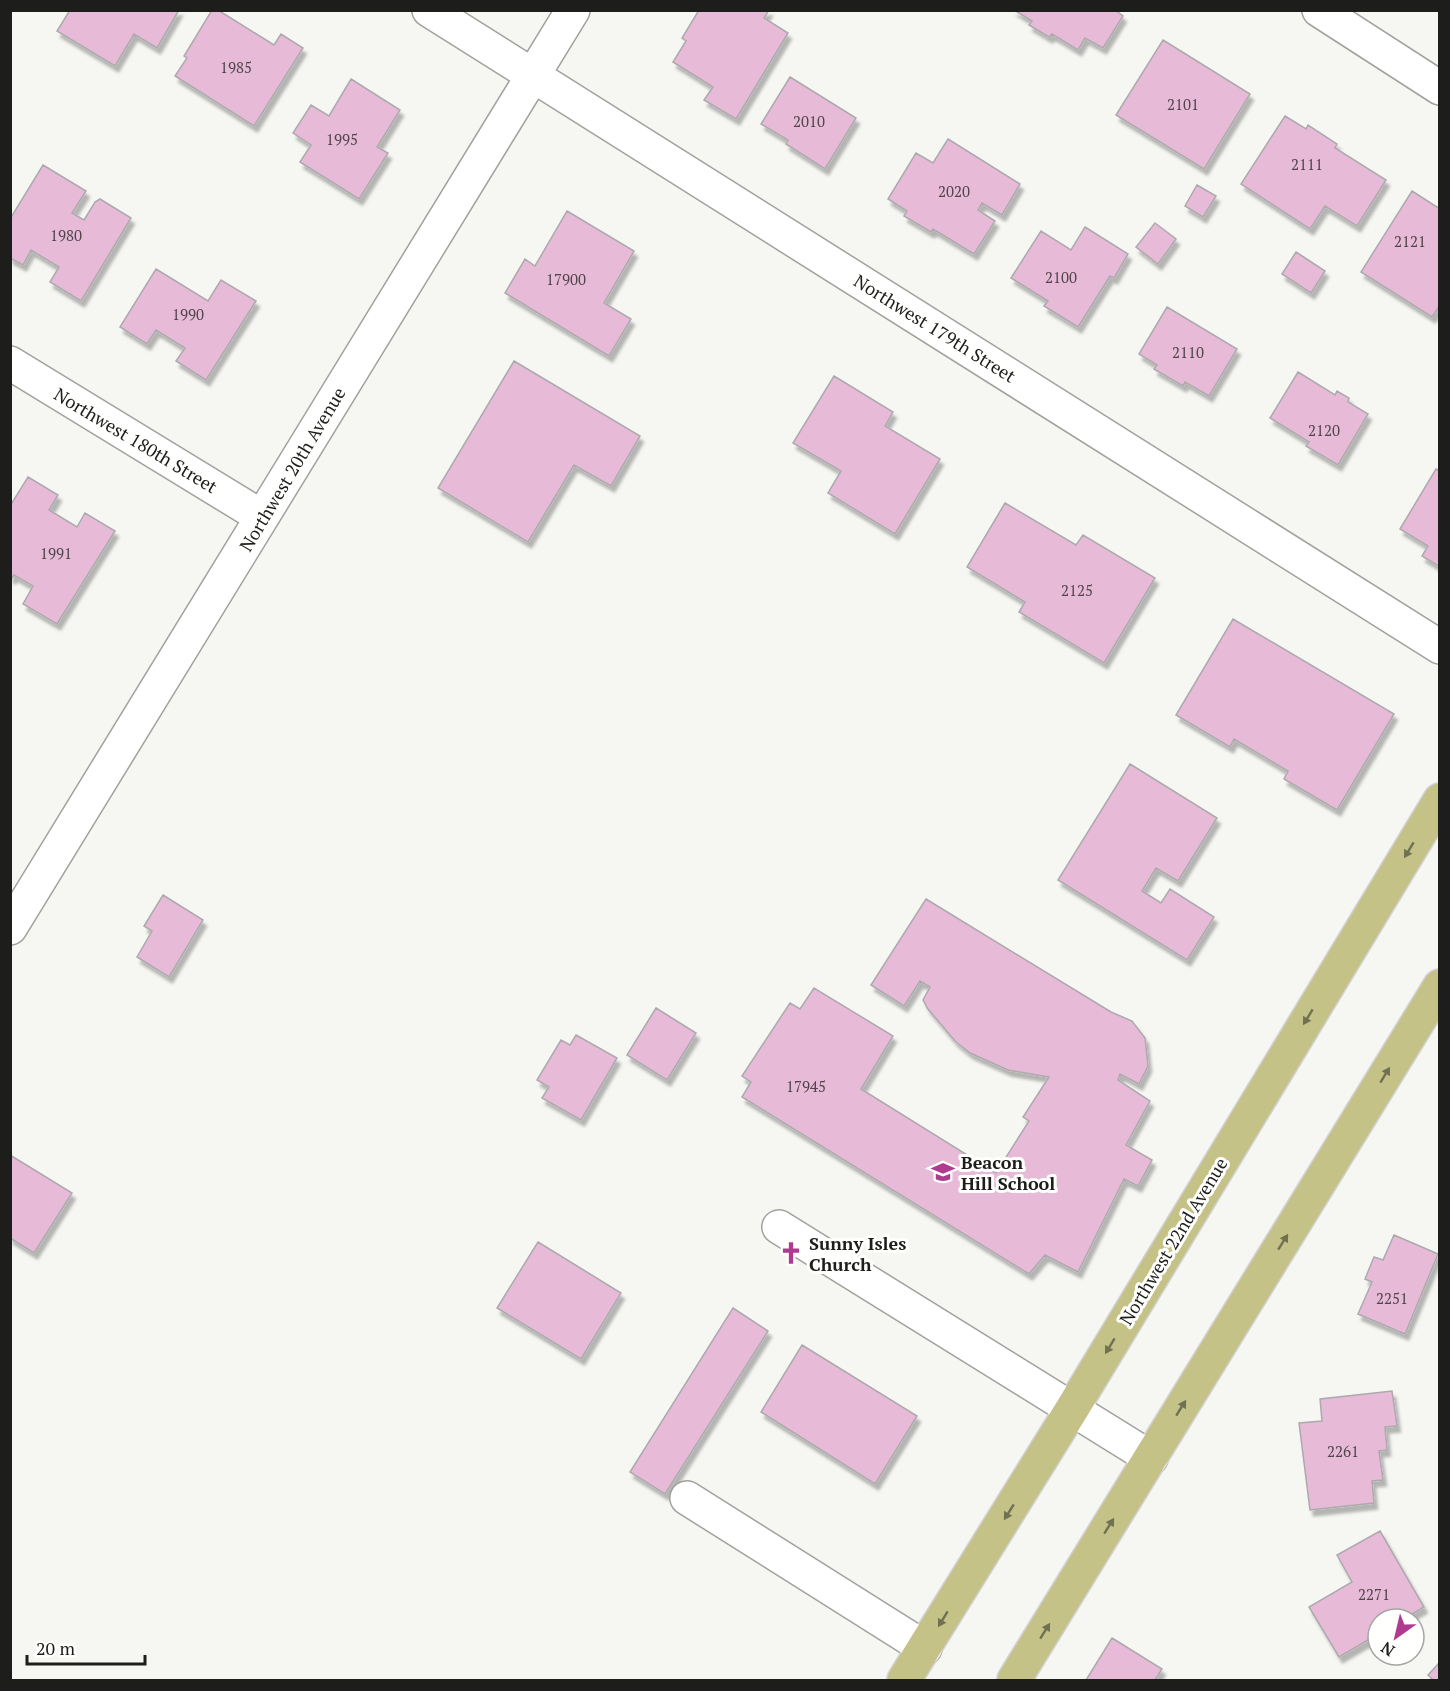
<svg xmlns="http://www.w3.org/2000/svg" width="1450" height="1691" viewBox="0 0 1450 1691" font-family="'PT Serif',serif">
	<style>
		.building { fill: #e7bbd7; stroke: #ada9ac; stroke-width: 1.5; filter: url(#shadow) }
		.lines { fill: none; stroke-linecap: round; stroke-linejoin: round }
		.minor-casing { stroke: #a1a19d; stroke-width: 36 }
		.major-casing { stroke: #d2d2d2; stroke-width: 36 }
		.minor { stroke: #fff; stroke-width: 33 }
		.major { stroke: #c4c287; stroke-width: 33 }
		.oneway { fill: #707052 }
		.labels { text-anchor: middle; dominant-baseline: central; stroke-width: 6; stroke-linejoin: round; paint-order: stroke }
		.number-label { font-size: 15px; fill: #50444b }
		.street-label { font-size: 18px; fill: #1d1d1c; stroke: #fffffe }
		.poi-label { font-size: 18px; font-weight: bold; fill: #1d1d1c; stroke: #fffffe; text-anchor: start }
	</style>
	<defs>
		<filter id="shadow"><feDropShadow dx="3.5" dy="6" stdDeviation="1.5" flood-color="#0004"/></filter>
	</defs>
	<rect width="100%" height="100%" fill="#f6f7f3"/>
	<!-- building -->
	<path class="building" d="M 70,10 L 179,10 L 157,48 L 134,34 L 115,66 L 57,31 Z
		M 212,10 L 218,10 L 274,45 L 281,34 L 303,48 L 254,126 L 175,76 L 187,58 L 184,56 Z
		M 699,10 L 769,10 L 764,18 L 788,33 L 736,119 L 704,100 L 713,87 L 673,62 L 686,41 L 682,38 Z
		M 1014,10 L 1115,10 L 1123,16 L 1103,48 L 1085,38 L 1078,50 L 1052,34 L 1049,37 L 1029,25 L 1032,21 Z
		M 1163,40 L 1250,94 L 1204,169 L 1116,115 Z
		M 790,77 L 856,118 L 825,169 L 786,144 L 788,140 L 761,124 Z
		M 351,79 L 400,110 L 377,147 L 388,153 L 359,199 L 300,162 L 311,145 L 293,133 L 311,105 L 329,116 Z
		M 1285,116 L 1306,129 L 1308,125 L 1337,144 L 1335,148 L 1386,180 L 1357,226 L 1325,206 L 1310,229 L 1241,184 Z
		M 948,139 L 1020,184 L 1002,215 L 982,203 L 978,210 L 995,221 L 974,254 L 933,229 L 931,232 L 904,216 L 907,211 L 888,199 L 916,153 L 933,163 Z
		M 43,165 L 86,191 L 72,213 L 84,220 L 95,202 L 100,199 L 131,218 L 81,301 L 50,282 L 59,267 L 31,250 L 23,265 L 10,258 L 10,219 Z
		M 1197,185 L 1216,196 L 1203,217 L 1185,206 Z
		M 1412,191 L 1440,209 L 1440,305 L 1432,317 L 1361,272 Z
		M 567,211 L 634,251 L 604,303 L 631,319 L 609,356 L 505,293 L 525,259 L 535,266 Z
		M 1155,223 L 1176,239 L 1158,264 L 1136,247 Z
		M 1085,227 L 1128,254 L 1114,278 L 1110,276 L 1078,327 L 1044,306 L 1048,301 L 1011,278 L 1041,231 L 1071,250 Z
		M 1296,252 L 1325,271 L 1311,293 L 1282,274 Z
		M 156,269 L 208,301 L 221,280 L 256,301 L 206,380 L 176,361 L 185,348 L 156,330 L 147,344 L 120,327 Z
		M 1167,307 L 1237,349 L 1209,396 L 1185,382 L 1183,386 L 1154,369 L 1157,365 L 1139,354 Z
		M 514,361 L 640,436 L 611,486 L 574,465 L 528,542 L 438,488 Z
		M 1298,372 L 1335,395 L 1337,391 L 1349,398 L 1348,402 L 1368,414 L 1338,465 L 1306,446 L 1309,442 L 1270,418 Z
		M 834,376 L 893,412 L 885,426 L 940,459 L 895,534 L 828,493 L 841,471 L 793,443 Z
		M 1436,469 L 1440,471 L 1440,567 L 1422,556 L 1428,546 L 1400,529 Z
		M 28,477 L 58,495 L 49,510 L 77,527 L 85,513 L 115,531 L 57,624 L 23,604 L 33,586 L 14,575 L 12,578 L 10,577 L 10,506 Z
		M 1005,503 L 1076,545 L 1083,535 L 1155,578 L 1104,663 L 1019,612 L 1025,602 L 967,567 Z
		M 1233,619 L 1394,714 L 1337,810 L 1284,779 L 1288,771 L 1234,739 L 1230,747 L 1176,715 Z
		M 1130,764 L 1217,818 L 1178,881 L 1156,868 L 1142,891 L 1161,903 L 1170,889 L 1214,917 L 1187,960 L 1058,880 Z
		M 163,895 L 203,920 L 169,977 L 137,957 L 152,931 L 144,926 Z
		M 926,899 L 1111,1012 L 1132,1021 L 1145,1038 L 1148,1066 L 1139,1084 L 1120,1074 L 1118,1080 L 1150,1101 L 1126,1145 L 1152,1160 L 1138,1186 L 1124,1179 L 1078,1272 L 1045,1255 L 1029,1274 L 742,1097 L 751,1082 L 742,1076 L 790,1003 L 800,1009 L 814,988 L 893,1036 L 861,1089 L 996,1173 L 1029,1121 L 1023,1117 L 1049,1077 L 1008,1070 L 970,1053 L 955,1041 L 928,1009 L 923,1000 L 930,987 L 920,981 L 904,1006 L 871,985 Z
		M 656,1008 L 696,1033 L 667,1080 L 627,1055 Z
		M 576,1035 L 617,1058 L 581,1120 L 542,1098 L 549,1087 L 537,1080 L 561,1040 L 570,1045 Z
		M 10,1155 L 72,1193 L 34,1253 L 10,1238 Z
		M 1394,1235 L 1438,1254 L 1405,1334 L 1358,1314 L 1372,1282 L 1365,1279 L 1374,1257 L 1383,1260 Z
		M 538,1242 L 621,1293 L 581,1359 L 497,1308 Z
		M 733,1308 L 768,1331 L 665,1494 L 630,1472 Z
		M 802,1345 L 917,1416 L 875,1484 L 761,1412 Z
		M 1392,1391 L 1397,1426 L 1385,1427 L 1387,1450 L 1379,1451 L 1383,1480 L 1372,1481 L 1374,1503 L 1310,1510 L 1299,1423 L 1322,1421 L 1320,1399 Z
		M 1380,1531 L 1424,1607 L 1404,1619 L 1378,1619 L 1378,1634 L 1339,1657 L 1309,1607 L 1352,1582 L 1337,1555 Z
		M 1112,1638 L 1162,1669 L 1155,1680 L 1086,1680 Z
		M 1440,1662 L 1440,1680 L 1433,1680 L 1428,1675 Z"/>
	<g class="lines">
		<!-- minor casing -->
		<g class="minor-casing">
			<path id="minor" d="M 429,10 L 1440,647
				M 1319,10 L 1440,88
				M 10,363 L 262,517
				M 10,928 L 573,10
				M 779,1227 L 1151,1458
				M 687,1498 L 925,1648"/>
		</g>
		<!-- major casing -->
		<g class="major-casing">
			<path id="major" d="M 904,1680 L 1072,1409 L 1440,800
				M 1014,1680 L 1440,986"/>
		</g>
		<!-- minor -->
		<use href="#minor" class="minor"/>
		<!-- major -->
		<use href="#major" class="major"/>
	</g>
	<!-- one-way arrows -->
	<defs><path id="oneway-solid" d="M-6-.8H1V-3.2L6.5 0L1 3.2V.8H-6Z" transform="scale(1.5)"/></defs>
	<g class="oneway">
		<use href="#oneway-solid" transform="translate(1409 850) rotate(121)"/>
		<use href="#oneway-solid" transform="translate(1308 1017) rotate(121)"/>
		<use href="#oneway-solid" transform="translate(1385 1075) rotate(-59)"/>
		<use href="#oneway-solid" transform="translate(1283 1242) rotate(-58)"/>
		<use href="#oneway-solid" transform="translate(1110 1346) rotate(121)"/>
		<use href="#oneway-solid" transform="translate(1181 1408) rotate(-58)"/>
		<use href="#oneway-solid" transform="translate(1009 1512) rotate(122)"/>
		<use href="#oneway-solid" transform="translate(1109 1526) rotate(-58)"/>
		<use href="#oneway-solid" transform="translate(943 1619) rotate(121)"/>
		<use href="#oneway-solid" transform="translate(1045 1631) rotate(-58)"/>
	</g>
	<!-- icons -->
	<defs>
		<g id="school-bare" transform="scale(1.8)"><path d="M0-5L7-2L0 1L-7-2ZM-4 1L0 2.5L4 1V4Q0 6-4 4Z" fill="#b03a90" stroke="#fffffe" stroke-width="2.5" paint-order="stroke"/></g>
		<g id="church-bare" transform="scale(1.8)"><path d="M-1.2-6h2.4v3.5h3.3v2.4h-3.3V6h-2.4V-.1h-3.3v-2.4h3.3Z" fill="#b03a90" stroke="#fffffe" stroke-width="2.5" paint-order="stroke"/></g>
	</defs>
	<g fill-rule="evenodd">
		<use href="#school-bare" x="943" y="1172"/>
		<use href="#church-bare" x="791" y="1253"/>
	</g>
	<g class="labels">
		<!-- number labels -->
		<g class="number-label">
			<text x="236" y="67">1985</text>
			<text x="1183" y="104">2101</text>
			<text x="809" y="121">2010</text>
			<text x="342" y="139">1995</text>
			<text x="1307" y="164">2111</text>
			<text x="954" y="191">2020</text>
			<text x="66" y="235">1980</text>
			<text x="1410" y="241">2121</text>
			<text x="1061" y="277">2100</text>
			<text x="566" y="279">17900</text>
			<text x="188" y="314">1990</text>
			<text x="1188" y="352">2110</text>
			<text x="1324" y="430">2120</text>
			<text x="56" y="553">1991</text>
			<text x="1077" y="590">2125</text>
			<text x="806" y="1086">17945</text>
			<text x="1392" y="1298">2251</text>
			<text x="1343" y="1451">2261</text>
			<text x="1374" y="1594">2271</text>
		</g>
		<!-- street labels -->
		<g class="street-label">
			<text transform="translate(935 328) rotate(32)">Northwest 179th Street</text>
			<text transform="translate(136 440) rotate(31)">Northwest 180th Street</text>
			<text transform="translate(292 469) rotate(-59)">Northwest 20th Avenue</text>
			<text transform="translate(1173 1241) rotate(-59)">Northwest 22nd Avenue</text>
		</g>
		<!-- poi labels -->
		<g class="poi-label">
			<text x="961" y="1162">Beacon<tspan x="961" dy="21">Hill School</tspan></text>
			<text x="809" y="1243">Sunny Isles<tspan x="809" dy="21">Church</tspan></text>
		</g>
	</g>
	<!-- border -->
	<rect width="1450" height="1691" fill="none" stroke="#1d1d1c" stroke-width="24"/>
	<!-- north arrow -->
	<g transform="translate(1396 1637) rotate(214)"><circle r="28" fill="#fffffe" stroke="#a5a5a4" stroke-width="1.5"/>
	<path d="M0-4.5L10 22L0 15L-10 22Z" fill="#b03a90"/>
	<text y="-9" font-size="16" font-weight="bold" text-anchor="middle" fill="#1d1d1c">N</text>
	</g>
	<!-- scale -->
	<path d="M27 1655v9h118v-9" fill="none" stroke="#1d1d1c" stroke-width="3"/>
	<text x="36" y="1655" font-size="18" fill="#1d1d1c" stroke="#fffffe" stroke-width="4.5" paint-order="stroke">20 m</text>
</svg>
